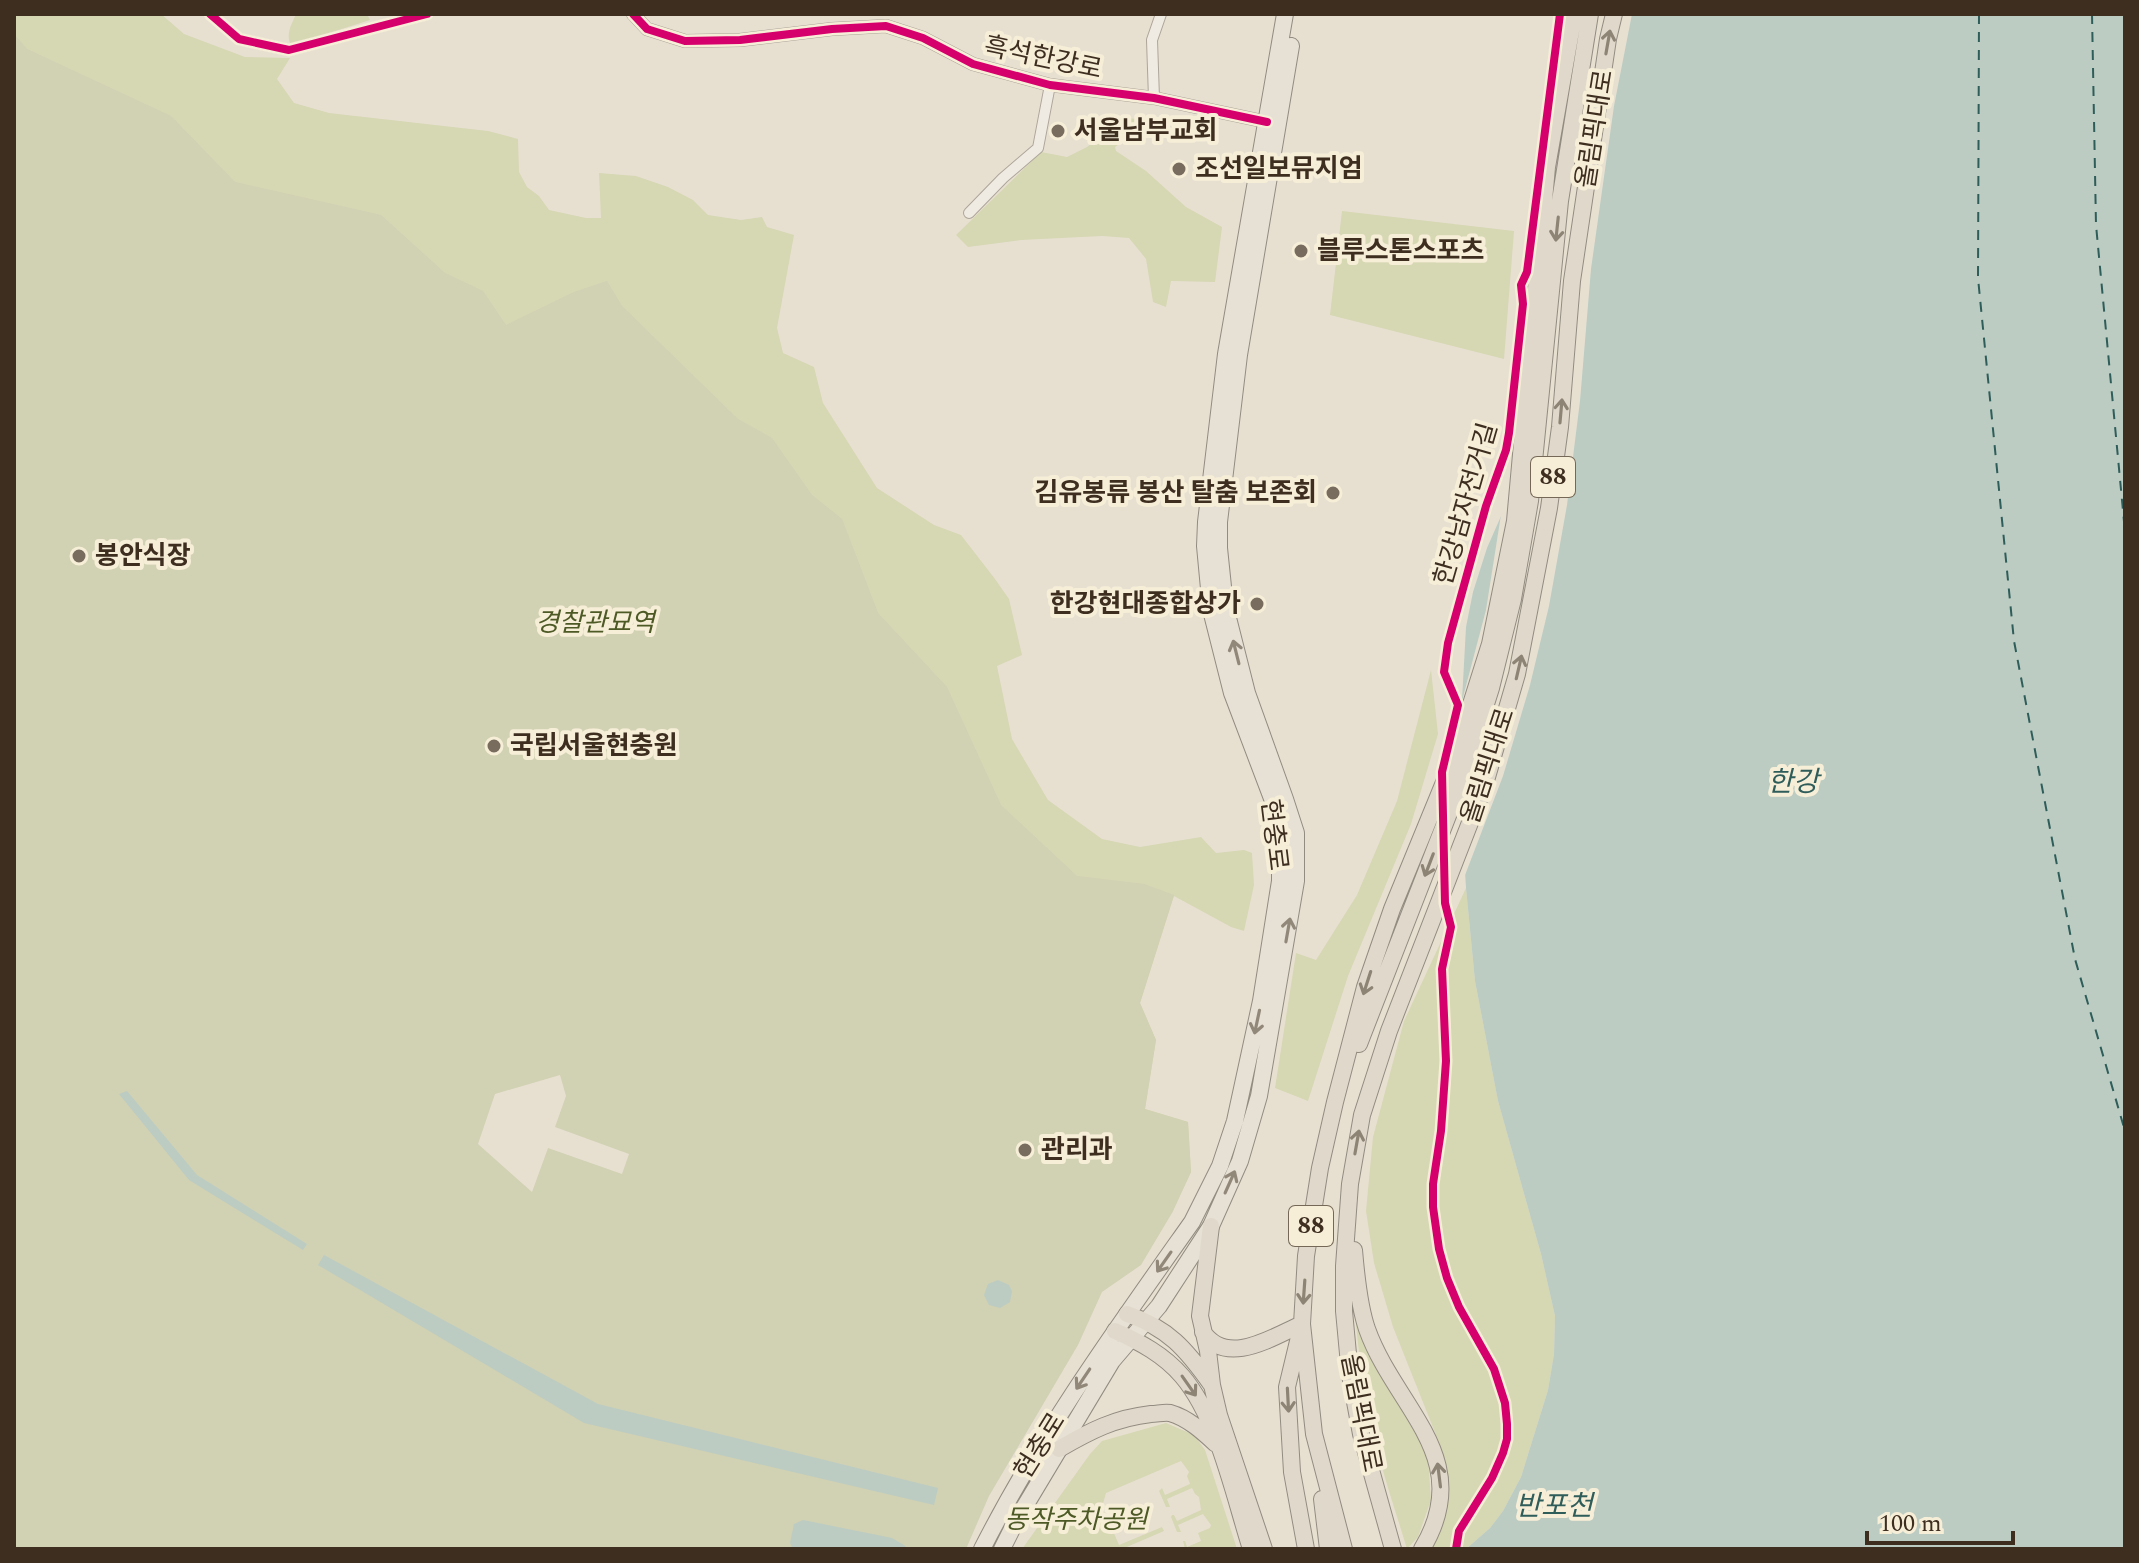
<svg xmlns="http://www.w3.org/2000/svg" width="2139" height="1563" viewBox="0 0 2139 1563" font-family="Spectral,'Noto Sans KR',serif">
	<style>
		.green { fill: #d6d7b3 }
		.cemetery { fill: #d1d1b3; fill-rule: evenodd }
		.water { fill: #bcccc2 }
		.pier { fill: #e7e0d1 }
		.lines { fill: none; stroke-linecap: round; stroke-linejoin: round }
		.ferry { stroke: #2f5d5a; stroke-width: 2; stroke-dasharray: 10 8; stroke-linecap: butt }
		.minor-casing { stroke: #ada599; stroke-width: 12 }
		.tertiary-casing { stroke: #ada599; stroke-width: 14 }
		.primary-casing { stroke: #928b80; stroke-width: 18 }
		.trunk-casing { stroke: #928b80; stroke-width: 18 }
		.minor { stroke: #efebe3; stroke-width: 10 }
		.tertiary { stroke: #efebe3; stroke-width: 12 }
		.primary { stroke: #e6e1d4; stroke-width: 16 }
		.trunk { stroke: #e0d9cb; stroke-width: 16 }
		.cycleway-casing { stroke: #f7eed8; stroke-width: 13 }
		.cycleway { stroke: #d6006c; stroke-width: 8 }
		.oneway { stroke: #8e8476 }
		.oneway2 { stroke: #92887a }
		.poi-dot { fill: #786c5e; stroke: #f7eed8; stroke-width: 3 }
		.labels { text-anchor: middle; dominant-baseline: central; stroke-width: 8; stroke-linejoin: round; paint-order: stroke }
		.shield { fill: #f7eed8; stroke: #756857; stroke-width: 2 }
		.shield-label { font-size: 24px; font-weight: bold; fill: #3d2e20 }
		.street-label { font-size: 26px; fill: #3d2e20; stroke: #f7eed8 }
		.poi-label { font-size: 26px; font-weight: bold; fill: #3d2e20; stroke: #f7eed8; text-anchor: start }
		.park-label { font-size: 26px; font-style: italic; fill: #4d5a26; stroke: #f7eed8 }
		.water-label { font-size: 28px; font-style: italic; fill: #2f5d5a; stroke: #f7eed8 }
	</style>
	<rect width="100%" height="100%" fill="#e7e0d1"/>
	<!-- green -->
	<path class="green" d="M 14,14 L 161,14 L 184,34 L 245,57 L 290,58 L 277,79 L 294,103 L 329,113 L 488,131 L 518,139 L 519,172 L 527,187 L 539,196 L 549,210 L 586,218 L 601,218 L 599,173 L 636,176 L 668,187 L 693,200 L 708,215 L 741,220 L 762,217 L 767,227 L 794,235 L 777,328 L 783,353 L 814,367 L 823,403 L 877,488 L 934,525 L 961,535 L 995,579 L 1009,599 L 1022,655 L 997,666 L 1012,739 L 1048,800 L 1102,839 L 1140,847 L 1201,837 L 1216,853 L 1244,850 L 1252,853 L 1254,885 L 1244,931 L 1231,927 L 1174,896 L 1140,1003 L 1156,1040 L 1145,1109 L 1188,1122 L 1191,1172 L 1172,1213 L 14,395 Z
		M 296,14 L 367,14 L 370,20 L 291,45 C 285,34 292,24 296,14 Z
		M 1124,118 L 1139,119 L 1142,128 L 1115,147 L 1116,151 L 1146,171 L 1186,207 L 1222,227 L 1215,282 L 1171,281 L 1166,307 L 1153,302 L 1146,259 L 1129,238 L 1102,236 L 1021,240 L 968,247 L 956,235 L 1041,152 L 1067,157 L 1087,147 Z
		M 1342,211 L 1514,231 L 1504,359 L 1330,315 Z
		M 1431,670 L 1438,734 L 1411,824 L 1348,976 L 1308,1101 L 1275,1088 L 1296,953 L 1316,960 L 1357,895 L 1397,801 Z
		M 1466,888 L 1475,981 L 1498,1101 L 1541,1254 L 1555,1316 L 1554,1354 L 1548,1390 L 1521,1477 L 1503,1511 L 1490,1528 L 1466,1549 L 1429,1549 L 1446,1515 L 1446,1474 L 1440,1445 L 1393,1327 L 1374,1263 L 1366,1211 L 1373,1137 L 1404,1021 Z
		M 1354,1302 L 1428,1458 L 1431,1500 L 1418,1537 L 1407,1549 C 1398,1519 1388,1490 1380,1460 C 1366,1408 1358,1355 1354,1302 Z
		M 1166,1423 L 1194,1435 L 1205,1450 L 1237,1549 L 1185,1549 L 1183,1541 L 1185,1541 L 1187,1547 L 1201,1541 L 1198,1533 L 1210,1528 L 1211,1525 L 1203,1514 L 1178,1525 L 1181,1532 L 1177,1532 L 1171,1517 L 1172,1515 L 1174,1515 L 1177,1521 L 1201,1510 L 1199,1497 L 1195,1494 L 1192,1488 L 1167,1499 L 1170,1507 L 1166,1507 L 1159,1491 L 1162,1488 L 1165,1495 L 1190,1484 L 1187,1476 L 1189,1472 L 1181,1461 L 1106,1493 L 1102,1507 L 1108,1521 L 1150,1502 L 1152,1505 L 1110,1524 L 1119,1545 L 1162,1527 L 1164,1531 L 1122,1549 L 1022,1549 L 1090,1454 L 1102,1441 Z"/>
	<!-- cemetery -->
	<path class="cemetery" d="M 14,34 L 27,49 L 171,116 L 235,182 L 381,215 L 445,273 L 483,291 L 506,325 L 574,292 L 607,281 L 622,306 L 738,419 L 772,438 L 812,495 L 842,519 L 878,613 L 947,687 L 1001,805 L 1077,876 L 1144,884 L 1174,895 L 1140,1003 L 1156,1040 L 1145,1109 L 1188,1122 L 1191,1172 L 1172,1213 L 1141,1265 L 1102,1292 L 1078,1345 L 989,1496 L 966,1549 L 14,1549 ZM 560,1075 L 566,1096 L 555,1127 L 629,1154 L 622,1174 L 548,1148 L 532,1192 L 478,1144 L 495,1094 Z"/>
	<!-- water -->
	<path class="water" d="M 1569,14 L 2125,14 L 2125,1549 L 1466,1549 L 1490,1528 L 1503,1511 L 1521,1477 L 1548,1390 L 1554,1354 L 1555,1316 L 1541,1254 L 1498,1101 L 1475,981 L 1466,888 L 1460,793 L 1462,700 L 1466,627 L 1473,592 L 1487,548 L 1509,498 Z
		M 127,1091 L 197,1175 L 307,1244 L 303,1250 L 189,1180 L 119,1094 Z
		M 324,1255 L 598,1404 L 938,1488 L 934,1505 L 584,1423 L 318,1265 Z
		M 998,1280 L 1009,1285 L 1012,1291 L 1010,1302 L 1000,1308 L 989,1305 L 984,1295 L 988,1284 Z
		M 803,1520 L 892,1538 L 904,1545 L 908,1549 L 793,1549 L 790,1543 L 794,1524 Z"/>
	<!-- pier -->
	<path class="pier" d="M 1568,14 L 1632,14 L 1614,106 L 1591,269 L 1580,401 L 1567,505 L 1549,606 L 1530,685 L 1503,776 L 1462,883 L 1456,794 L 1458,716 L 1486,610 L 1503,502 L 1518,466 Z"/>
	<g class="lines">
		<!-- ferry -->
		<path class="ferry" d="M 1979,14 L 1978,278 L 2014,641 L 2075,959 L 2125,1131
			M 2092,14 L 2096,225 L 2125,532"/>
		<!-- minor casing -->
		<g class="minor-casing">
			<path id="minor" d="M 210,14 L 239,39 L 289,50 L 427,14
				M 1154,98 L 1152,40 L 1161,14
				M 969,213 L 1003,178 L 1038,148 L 1050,85"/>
		</g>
		<!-- tertiary casing -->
		<g class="tertiary-casing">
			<path id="tertiary" d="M 633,14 L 647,29 L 685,41 L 740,40 L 832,29 L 886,26 L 923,38 L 973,64 L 1050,85 L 1154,98 L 1267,122"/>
		</g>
		<!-- primary casing -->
		<g class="primary-casing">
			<path id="primary" d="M 982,1549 C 1041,1433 1117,1328 1192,1222 L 1220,1166 L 1235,1121 L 1261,1001 L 1280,881 L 1280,857 L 1276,809 L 1232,693 L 1211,610 L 1205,546 L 1206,522 L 1226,354 L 1285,14
				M 1002,1549 L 1016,1521 L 1112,1361 L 1159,1306 L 1211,1226 L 1240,1161 L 1259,1096 L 1296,881 L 1296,833 L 1285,799 L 1247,693 L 1225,606 L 1219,548 L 1219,522 L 1239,355 L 1291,46"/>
		</g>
		<!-- trunk casing -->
		<g class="trunk-casing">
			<path id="trunk" d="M 1359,1044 L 1463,777 L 1491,688 L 1513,599 L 1530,501 L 1560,201 L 1590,14
				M 1211,1226 L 1200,1316 L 1208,1351 L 1212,1385 L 1219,1415 L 1264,1549
				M 1354,1250 C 1356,1274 1359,1306 1367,1329 C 1395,1408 1477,1458 1422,1549
				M 1127,1314 C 1168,1328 1186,1349 1211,1384
				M 1115,1331 C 1140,1342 1164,1355 1182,1376 C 1218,1418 1234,1496 1251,1549
				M 1203,1332 C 1227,1368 1274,1336 1302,1324
				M 1299,1337 L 1287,1387 L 1292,1472 L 1306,1549
				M 1059,1449 C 1090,1431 1115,1418 1151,1414 C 1157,1414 1164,1412 1170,1413 C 1188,1418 1203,1432 1216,1444
				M 1322,1499 L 1328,1549
				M 1344,1549 L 1314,1434 L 1302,1324 L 1306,1256 L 1320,1168 L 1335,1102 L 1365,987 L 1392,909 L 1454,758 L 1490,644 L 1515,521 L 1547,167 L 1574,14
				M 1393,1549 L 1361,1434 L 1350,1375 L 1344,1311 L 1344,1266 L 1350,1184 L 1362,1115 L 1389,1031 L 1485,784 L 1517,674 L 1549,508 L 1560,427 L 1572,281 L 1608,39 L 1614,14"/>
		</g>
		<!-- minor -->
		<use href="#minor" class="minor"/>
		<!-- tertiary -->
		<use href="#tertiary" class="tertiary"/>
		<!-- primary -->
		<use href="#primary" class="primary"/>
		<!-- trunk -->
		<use href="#trunk" class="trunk"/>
		<!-- cycleway casing -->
		<g class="cycleway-casing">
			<path id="cycleway" d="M 210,14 L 239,39 L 289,50 L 427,14
				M 633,14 L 647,29 L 685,41 L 740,40 L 832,29 L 886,26 L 923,38 L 973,64 L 1050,85 L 1154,98 L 1267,122
				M 1456,1549 L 1459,1531 L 1492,1478 L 1503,1453 L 1507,1439 L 1507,1424 L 1505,1403 L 1494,1369 L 1459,1307 L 1447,1278 L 1439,1249 L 1433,1207 L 1433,1184 L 1441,1131 L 1446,1061 L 1442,969 L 1451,927 L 1445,903 L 1442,772 L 1458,705 L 1444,672 L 1448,643 L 1486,506 L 1506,450 L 1509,433 L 1523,304 L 1521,285 L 1527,272 L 1560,14"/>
		</g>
		<!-- cycleway -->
		<use href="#cycleway" class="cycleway"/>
	</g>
	<!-- one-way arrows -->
	<defs><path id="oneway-shaft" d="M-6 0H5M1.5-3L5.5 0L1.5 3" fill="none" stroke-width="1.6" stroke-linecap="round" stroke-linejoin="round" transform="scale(2)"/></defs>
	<g class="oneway">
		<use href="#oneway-shaft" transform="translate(1608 42) rotate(-80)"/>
		<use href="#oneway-shaft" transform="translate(1557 229) rotate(96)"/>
		<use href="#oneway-shaft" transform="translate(1561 411) rotate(-85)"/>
		<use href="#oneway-shaft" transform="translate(1519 667) rotate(-77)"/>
		<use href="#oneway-shaft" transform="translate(1429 865) rotate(111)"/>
		<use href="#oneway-shaft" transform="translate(1367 983) rotate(108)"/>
		<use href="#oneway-shaft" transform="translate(1357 1142) rotate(-80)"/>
		<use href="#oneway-shaft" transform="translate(1304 1292) rotate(94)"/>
		<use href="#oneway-shaft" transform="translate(1189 1386) rotate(55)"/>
		<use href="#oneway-shaft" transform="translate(1288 1400) rotate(87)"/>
		<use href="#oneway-shaft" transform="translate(1439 1475) rotate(-97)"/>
	</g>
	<g class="oneway2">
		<use href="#oneway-shaft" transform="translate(1236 652) rotate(-104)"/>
		<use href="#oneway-shaft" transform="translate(1288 930) rotate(-80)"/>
		<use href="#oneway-shaft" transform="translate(1257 1022) rotate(102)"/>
		<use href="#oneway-shaft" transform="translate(1230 1182) rotate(-66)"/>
		<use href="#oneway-shaft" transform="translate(1164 1262) rotate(125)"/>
		<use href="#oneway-shaft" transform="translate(1083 1379) rotate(124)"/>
	</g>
	<!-- markers -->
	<g class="poi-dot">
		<circle cx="1058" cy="131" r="8"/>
		<circle cx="1179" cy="169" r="8"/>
		<circle cx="1301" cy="251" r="8"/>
		<circle cx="1333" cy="493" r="8"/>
		<circle cx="79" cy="556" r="8"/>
		<circle cx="1257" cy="604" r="8"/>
		<circle cx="494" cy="746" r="8"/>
		<circle cx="1025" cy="1150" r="8"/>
	</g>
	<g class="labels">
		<!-- shield labels -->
		<g class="shield">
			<rect x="1531" y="457" width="44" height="40" rx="6"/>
			<rect x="1289" y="1206" width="44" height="40" rx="6"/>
		</g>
		<g class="shield-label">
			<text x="1553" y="477">88</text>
			<text x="1311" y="1226">88</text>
		</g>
		<!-- street labels -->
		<g class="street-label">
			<text transform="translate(1043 58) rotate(12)">흑석한강로</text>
			<text transform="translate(1595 129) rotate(-81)">올림픽대로</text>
			<text transform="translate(1466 504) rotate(-74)">한강남자전거길</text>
			<text transform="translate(1488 766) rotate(-72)">올림픽대로</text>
			<text transform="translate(1274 835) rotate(83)">현충로</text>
			<text transform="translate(1361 1413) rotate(79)">올림픽대로</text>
			<text transform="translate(1040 1446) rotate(-58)">현충로</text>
		</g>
		<!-- poi labels -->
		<g class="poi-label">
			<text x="1074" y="131">서울남부교회</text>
			<text x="1195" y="169">조선일보뮤지엄</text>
			<text x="1317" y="251">블루스톤스포츠</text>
			<text x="1317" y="493" text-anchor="end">김유봉류 봉산 탈춤 보존회</text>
			<text x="95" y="556">봉안식장</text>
			<text x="1241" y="604" text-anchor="end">한강현대종합상가</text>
			<text x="510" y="746">국립서울현충원</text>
			<text x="1041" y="1150">관리과</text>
		</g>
		<!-- park labels -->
		<g class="park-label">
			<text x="595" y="623">경찰관묘역</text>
			<text x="1076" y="1520">동작주차공원</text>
		</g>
		<!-- water labels -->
		<g class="water-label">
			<text x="1793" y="782">한강</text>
			<text x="1554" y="1506">반포천</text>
		</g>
	</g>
	<!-- border -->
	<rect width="2139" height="1563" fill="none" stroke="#3d2e20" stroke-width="32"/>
	<!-- scale -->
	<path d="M1867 1531v12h146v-12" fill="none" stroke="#3d2e20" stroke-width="4"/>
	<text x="1879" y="1531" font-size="24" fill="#3d2e20" stroke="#f7eed8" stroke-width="6" paint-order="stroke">100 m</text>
</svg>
